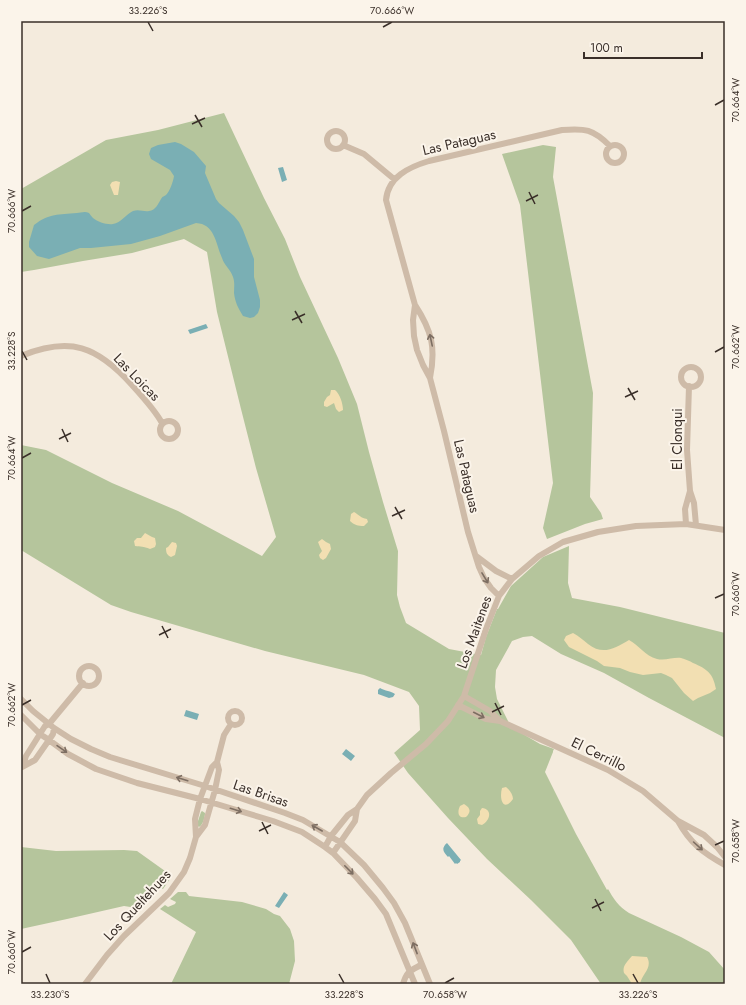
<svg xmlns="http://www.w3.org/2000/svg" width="746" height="1005" viewBox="0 0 746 1005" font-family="Jost,sans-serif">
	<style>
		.green { fill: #b5c59c }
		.sand { fill: #f2dfb2 }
		.water { fill: #7aafb4 }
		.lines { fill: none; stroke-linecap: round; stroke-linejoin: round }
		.street { stroke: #cebba8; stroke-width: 6 }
		.oneway { stroke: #7d6e62 }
		.ticks { fill: none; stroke: #3a2f29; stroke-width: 1.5 }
		.labels { text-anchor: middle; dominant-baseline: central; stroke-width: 4; stroke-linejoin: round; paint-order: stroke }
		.street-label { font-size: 14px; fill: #3a2f29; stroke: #fbf4ea }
		.neatline { fill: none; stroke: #3a2f29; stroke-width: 1.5 }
		.ticks-label { font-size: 10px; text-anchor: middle; fill: #3a2f29 }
	</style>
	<rect width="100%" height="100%" fill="#f4ebdd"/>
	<!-- green -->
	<path class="green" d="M 224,113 L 264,198 L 285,239 L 300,277 L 338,358 L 357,404 L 369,452 L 383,502 L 398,551 L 397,595 L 400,607 L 406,623 L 449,649 L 481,655 L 486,637 L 497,609 L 498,609 L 511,586 L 543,557 L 569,546 L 568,583 L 572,598 L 620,607 L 725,633 L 725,738 L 649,698 L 604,673 L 561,654 L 532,636 L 523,637 L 512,641 L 496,670 L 495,687 L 497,699 L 511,727 L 540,744 L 554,749 L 553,751 L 553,752 L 545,772 L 576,834 L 607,890 L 608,889 C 613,898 619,907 629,913 L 681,937 L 709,952 L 725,970 L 725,984 L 601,984 L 571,940 L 531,900 L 487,859 L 448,818 L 408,773 L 395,754 L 394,753 L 420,730 L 419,706 L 409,692 L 364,675 L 265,651 L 131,612 L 111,605 L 21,550 L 21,445 L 46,450 L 112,483 L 178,511 L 262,556 L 276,537 L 256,468 L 241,409 L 217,312 L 207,252 L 184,239 L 132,253 L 83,261 L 34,270 L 21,272 L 21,189 L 106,140 L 158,130 Z
		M 543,145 L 556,147 L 553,177 L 593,393 L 590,497 L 601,513 L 603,519 L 585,524 L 547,539 L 543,528 L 553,483 L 520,205 L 502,154 Z
		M 202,811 L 205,813 C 205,817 203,825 199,827 L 198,826 L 197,824 L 201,812 Z
		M 21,847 L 56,851 L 124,850 L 137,851 L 172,876 L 163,889 L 161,888 L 158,891 L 137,908 L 124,906 L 67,919 L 21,929 Z
		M 178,892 L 186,892 L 189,896 L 242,902 L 266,909 L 274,914 L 280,916 L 290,929 L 294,941 L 295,961 L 289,984 L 171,984 L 196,932 L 160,909 L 165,905 L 168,907 L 175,904 L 176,902 L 170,899 Z"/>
	<!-- sand -->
	<path class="sand" d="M 116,181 L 120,182 L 118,195 L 114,195 L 110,185 L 112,182 Z
		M 331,390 L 335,390 C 340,394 343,404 343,410 L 339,412 L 336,409 L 334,403 L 327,407 L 324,406 L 324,402 L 327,397 L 330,395 Z
		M 354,512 C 359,515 361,518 367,519 L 368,522 L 364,526 C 358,526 354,525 350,521 L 351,514 Z
		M 145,533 L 152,537 L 155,538 L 156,544 L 155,547 L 150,549 C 143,546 141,547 135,546 L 134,541 L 137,538 L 141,538 Z
		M 322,539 L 326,542 L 330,544 L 331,549 L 326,558 L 323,560 L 320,558 L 319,555 L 322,551 L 320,547 L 318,542 Z
		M 172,542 L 176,543 L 177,546 L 175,555 L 171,557 C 167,555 166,553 166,548 L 168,547 Z
		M 573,633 C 579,636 583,640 588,644 C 603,656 615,648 629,640 C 639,645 645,656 657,659 C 665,661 674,657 681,658 C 685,659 690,661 693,663 C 707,669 713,673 716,689 L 710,693 L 698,698 L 693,701 L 684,693 L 672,678 L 666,675 L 661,673 L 643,675 L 630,672 L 620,668 L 604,666 L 597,661 L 569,647 L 564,640 L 566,636 Z
		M 506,787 C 510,790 513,795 513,799 C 503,813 499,798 502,788 Z
		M 464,804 C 471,808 471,812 466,817 C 458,819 457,812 460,806 Z
		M 482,808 C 493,809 490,821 482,825 L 478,824 L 477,819 L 480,815 L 480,811 Z
		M 632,956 L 647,957 C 653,968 642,974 640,984 L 632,984 L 627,976 L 624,973 C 622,966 627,962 632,956 Z"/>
	<!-- water -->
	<path class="water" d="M 175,142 L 181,144 L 194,152 L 206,166 L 205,173 L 216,199 L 219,203 L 234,216 L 239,222 L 243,230 L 254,259 L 254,277 L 260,300 L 260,307 L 258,313 L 254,317 L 250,318 L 243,316 C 238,308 235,302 234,293 C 234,288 235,282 233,277 C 231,270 224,265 222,258 C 216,244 215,224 196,223 L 160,236 L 131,244 L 91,248 L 80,248 L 49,259 L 37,256 L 29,247 L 29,242 L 34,225 C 50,213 58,215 77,213 C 80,213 85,211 89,213 C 90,214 91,216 93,218 C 98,222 107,225 113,224 C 121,223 126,214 133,211 C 139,209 144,212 149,211 C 156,210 158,204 161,199 C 164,195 162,198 166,195 C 170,191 173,182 174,176 L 170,170 L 151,159 L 149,154 L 151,148 L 158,145 Z
		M 283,167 L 287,180 L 282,182 L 278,168 Z
		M 206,324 L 208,328 L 190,334 L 188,330 Z
		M 380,688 C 385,691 391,691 395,694 L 393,697 L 389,698 L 378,694 L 378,690 Z
		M 186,710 L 199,714 L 197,720 L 184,716 Z
		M 346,749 L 355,756 L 351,761 L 342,754 Z
		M 447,843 L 461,860 L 460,861 L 460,862 L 457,864 L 456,863 L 455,864 L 449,856 L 448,857 C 443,852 441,848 447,843 Z
		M 284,892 L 288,895 L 279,908 L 275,906 Z"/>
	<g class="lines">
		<!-- street -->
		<path class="street" d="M327 140a9 9 0 1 1 18 0a9 9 0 1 1-18 0Z
			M606 154a9 9 0 1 1 18 0a9 9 0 1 1-18 0Z
			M 343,145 L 364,154 L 394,179
			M 415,305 L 413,320 L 414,336 L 417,350 L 423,365 L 430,378 L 444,431 L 468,532 L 479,567 L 484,578 L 491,588 L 499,596
			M 21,356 C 70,336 97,346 132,385 C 142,396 155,410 162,423
			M681 377a10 10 0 1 1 20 0a10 10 0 1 1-20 0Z
			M 430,378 C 436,348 432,331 415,305 L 386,200 C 388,177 409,167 429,161 L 562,130 C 585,128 593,129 610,146
			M 689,386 L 687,450 L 690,491 L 694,503 L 696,525
			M160 430a9 9 0 1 1 18 0a9 9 0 1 1-18 0Z
			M 686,524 L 685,509 L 690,491
			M 476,556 L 496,571 L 512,579
			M79 676a10 10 0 1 1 20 0a10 10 0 1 1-20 0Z
			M 464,696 L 490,711 L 500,721
			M 21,699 L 33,711 L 54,728 L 71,739 L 91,749 L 110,757 L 205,786 L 285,813 L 303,820 L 340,842 L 364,865 L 383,888 L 394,903 L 405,923 L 430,984
			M 458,705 L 486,719 L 500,721 L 608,770 L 643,791 L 678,821 L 704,835 L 717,847 L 725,857
			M228 718a7 7 0 1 1 14 0a7 7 0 1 1-14 0Z
			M 21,715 L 40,734 L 49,740 L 68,754 L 96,769 L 137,783 L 200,799 L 273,821 L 302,832 L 325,847 L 333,853 L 357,878 L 375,899 L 386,914 L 415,984
			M 23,766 L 26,756 L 45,726 L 49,724 L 83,683
			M 22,767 L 35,760 L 49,740 L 53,734 L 54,728
			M 678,821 C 690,843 703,853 725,865
			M 196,837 L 205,825 L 215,790 L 219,770 L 217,762
			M 325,847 L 331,836 L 348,815 L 357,809 L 367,795 L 391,773 L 426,744 L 448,721 L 464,696 L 486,629 L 499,596 L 512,579 L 539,556 L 563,542 L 598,532 L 636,526 L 686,524 L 725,530
			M 333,853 L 355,821 L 357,809
			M 85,984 L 107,955 L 124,936 L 169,893 L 184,872 L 190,858 L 196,837 L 195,819 L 200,799 L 212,767 L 217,762 L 224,735 L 231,724
			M 403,984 C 407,971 410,971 421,965"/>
	</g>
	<!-- one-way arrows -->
	<defs><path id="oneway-shaft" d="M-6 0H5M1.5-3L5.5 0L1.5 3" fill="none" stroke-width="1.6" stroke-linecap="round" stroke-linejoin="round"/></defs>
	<g class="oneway">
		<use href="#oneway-shaft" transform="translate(431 340) rotate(-102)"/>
		<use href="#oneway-shaft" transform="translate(485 578) rotate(59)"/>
		<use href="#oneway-shaft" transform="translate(479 715) rotate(27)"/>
		<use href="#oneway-shaft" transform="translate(62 749) rotate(35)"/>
		<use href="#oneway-shaft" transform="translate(182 779) rotate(-163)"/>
		<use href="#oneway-shaft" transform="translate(236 810) rotate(17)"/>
		<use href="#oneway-shaft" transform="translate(317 828) rotate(-150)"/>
		<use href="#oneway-shaft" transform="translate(698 846) rotate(42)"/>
		<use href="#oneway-shaft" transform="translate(349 870) rotate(45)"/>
		<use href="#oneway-shaft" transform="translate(415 948) rotate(-111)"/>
	</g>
	<!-- ticks -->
	<path class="ticks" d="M 148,22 L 153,31M 383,27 L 392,22M 715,105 L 724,100M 195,115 L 202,127M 192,124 L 205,118M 529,192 L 535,204M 526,201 L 538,195M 22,211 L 31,206M 295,311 L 302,323M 292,320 L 305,314M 22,351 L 27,360M 715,352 L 724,347M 628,388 L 635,400M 625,397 L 638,391M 62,429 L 68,442M 59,439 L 71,433M 22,458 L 31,453M 395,507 L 402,519M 392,516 L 405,510M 715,598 L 724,594M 162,626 L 168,638M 159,635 L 171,629M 495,703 L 501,715M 22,705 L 31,700M 492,712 L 504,706M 262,822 L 268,834M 259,831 L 271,825M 715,845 L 724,841M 595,899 L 601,911M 592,908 L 604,902M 22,952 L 31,947M 46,974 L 50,983M 339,974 L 344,983M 633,974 L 638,983M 445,983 L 454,978"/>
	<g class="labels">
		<!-- street labels -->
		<g class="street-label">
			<text transform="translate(459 142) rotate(-13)">Las Pataguas</text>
			<text transform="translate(137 377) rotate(46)">Las Loicas</text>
			<text transform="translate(677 439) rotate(-90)">El Clonqui</text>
			<text transform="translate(467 476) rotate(77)">Las Pataguas</text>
			<text transform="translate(474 632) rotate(-70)">Los Maitenes</text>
			<text transform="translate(599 754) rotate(26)">El Cerrillo</text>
			<text transform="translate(261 793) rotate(19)">Las Brisas</text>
			<text transform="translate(137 905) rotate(-47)">Los Queltehues</text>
		</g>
	</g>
	<!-- border -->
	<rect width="746" height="1005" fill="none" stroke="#fbf4ea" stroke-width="44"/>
	<!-- scale -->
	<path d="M584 52v6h118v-6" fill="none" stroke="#3a2f29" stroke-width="2"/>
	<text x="590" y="52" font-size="12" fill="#3a2f29" stroke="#fbf4ea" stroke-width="3" paint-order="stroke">100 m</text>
	<rect x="22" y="22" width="702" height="961" class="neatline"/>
	<g class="ticks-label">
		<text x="148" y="14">33.226°S</text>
		<text x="392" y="14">70.666°W</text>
		<text transform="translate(735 100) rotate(-90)" y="4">70.664°W</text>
		<text transform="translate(11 211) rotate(-90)" y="4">70.666°W</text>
		<text transform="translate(735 347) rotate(-90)" y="4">70.662°W</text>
		<text transform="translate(11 351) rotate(-90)" y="4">33.228°S</text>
		<text transform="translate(11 458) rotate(-90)" y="4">70.664°W</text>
		<text transform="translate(735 594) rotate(-90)" y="4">70.660°W</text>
		<text transform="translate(11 705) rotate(-90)" y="4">70.662°W</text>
		<text transform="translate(735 841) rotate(-90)" y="4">70.658°W</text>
		<text transform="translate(11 952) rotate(-90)" y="4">70.660°W</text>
		<text x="50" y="998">33.230°S</text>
		<text x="344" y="998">33.228°S</text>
		<text x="445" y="998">70.658°W</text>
		<text x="638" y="998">33.226°S</text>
	</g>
</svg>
